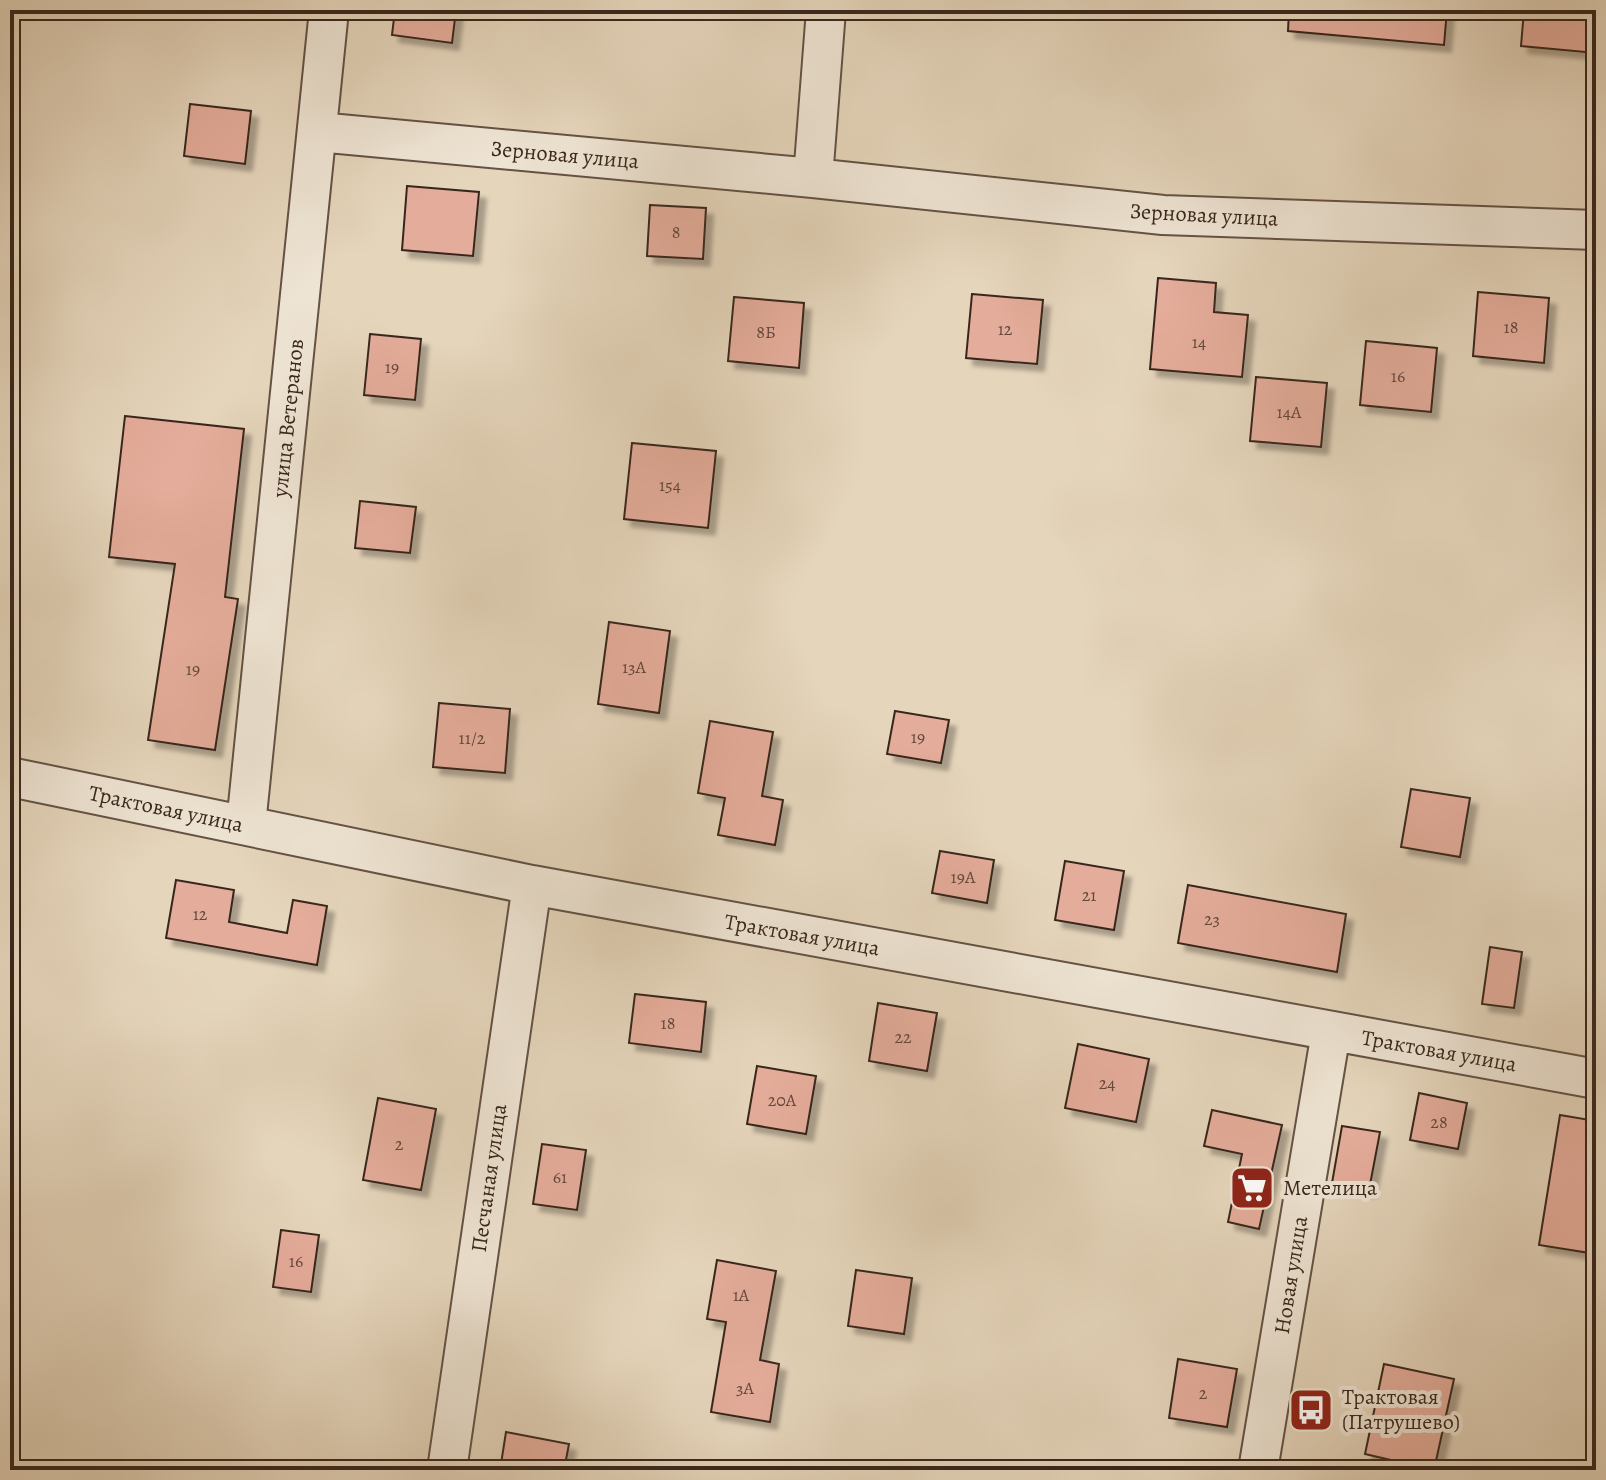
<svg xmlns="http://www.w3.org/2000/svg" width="1606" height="1480" viewBox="0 0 1606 1480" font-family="Alegreya,serif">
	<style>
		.building { fill: #e4ac9a; stroke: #39271d; stroke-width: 2; filter: url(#shadow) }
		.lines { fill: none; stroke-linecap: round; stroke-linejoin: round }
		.minor-casing { stroke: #645244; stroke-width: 42 }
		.minor { stroke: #eee4d3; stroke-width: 38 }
		.labels { text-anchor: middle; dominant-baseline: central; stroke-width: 8; stroke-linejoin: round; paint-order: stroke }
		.number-label { font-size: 18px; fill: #64483c }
		.street-label { font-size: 22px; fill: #39271d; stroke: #eee4d3 }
		.poi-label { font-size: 22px; fill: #39271d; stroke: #eee4d3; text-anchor: start }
	</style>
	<defs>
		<filter id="shadow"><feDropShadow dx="7" dy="7" stdDeviation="2" flood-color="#0004"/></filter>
	</defs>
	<rect width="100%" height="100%" fill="#e5d5bb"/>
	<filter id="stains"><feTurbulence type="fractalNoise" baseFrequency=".0025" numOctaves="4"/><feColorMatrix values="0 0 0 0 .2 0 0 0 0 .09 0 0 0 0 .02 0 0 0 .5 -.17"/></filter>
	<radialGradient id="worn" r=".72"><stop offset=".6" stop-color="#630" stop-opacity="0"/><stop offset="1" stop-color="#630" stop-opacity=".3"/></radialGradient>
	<!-- building -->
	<path class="building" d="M 395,10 L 456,10 L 452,43 L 392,35 Z
		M 1289,10 L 1447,10 L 1444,45 L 1288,31 Z
		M 1524,10 L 1596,10 L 1596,53 L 1521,46 Z
		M 190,104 L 251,111 L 245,164 L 184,156 Z
		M 407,186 L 479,192 L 473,256 L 402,250 Z
		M 650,205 L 706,208 L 703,259 L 647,256 Z
		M 1158,278 L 1216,283 L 1214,312 L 1248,315 L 1242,377 L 1150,369 Z
		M 1478,292 L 1549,298 L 1544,363 L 1473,356 Z
		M 972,294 L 1043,300 L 1037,364 L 966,358 Z
		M 734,297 L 804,303 L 799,368 L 728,361 Z
		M 370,334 L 421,339 L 415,400 L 364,395 Z
		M 1366,341 L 1437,348 L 1431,412 L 1360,405 Z
		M 1256,377 L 1327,383 L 1321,447 L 1250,441 Z
		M 125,416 L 244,429 L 225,597 L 238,599 L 215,750 L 148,740 L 175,564 L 109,557 Z
		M 632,443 L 716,451 L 708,528 L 624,519 Z
		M 360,501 L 416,507 L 410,553 L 355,548 Z
		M 609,622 L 670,631 L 659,713 L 598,704 Z
		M 439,703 L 510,709 L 505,773 L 433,767 Z
		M 895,711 L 949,720 L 941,763 L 887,754 Z
		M 710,721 L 773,732 L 762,796 L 783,800 L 775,845 L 718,835 L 725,798 L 698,793 Z
		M 1411,789 L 1470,798 L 1460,857 L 1401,847 Z
		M 940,851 L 994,860 L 987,903 L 932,893 Z
		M 1065,861 L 1124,871 L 1114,930 L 1055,920 Z
		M 176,880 L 234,890 L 229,922 L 287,933 L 293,900 L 327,906 L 317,965 L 166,938 Z
		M 1188,885 L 1346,914 L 1337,972 L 1178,943 Z
		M 1490,947 L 1522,952 L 1514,1008 L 1482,1004 Z
		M 635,994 L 706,1002 L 701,1052 L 629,1043 Z
		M 878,1003 L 937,1013 L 927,1071 L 869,1061 Z
		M 1078,1044 L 1149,1059 L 1136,1122 L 1065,1108 Z
		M 757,1066 L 816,1076 L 806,1134 L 747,1124 Z
		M 1419,1093 L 1467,1103 L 1458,1149 L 1410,1140 Z
		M 378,1098 L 436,1109 L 421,1190 L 363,1180 Z
		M 1212,1110 L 1282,1125 L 1259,1229 L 1228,1222 L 1242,1154 L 1204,1146 Z
		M 1560,1115 L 1596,1121 L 1596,1254 L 1539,1245 Z
		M 1342,1126 L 1380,1132 L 1369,1190 L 1332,1183 Z
		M 542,1144 L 586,1150 L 577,1210 L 533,1204 Z
		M 281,1230 L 319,1235 L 311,1292 L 273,1287 Z
		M 717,1260 L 776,1271 L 760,1360 L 779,1364 L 770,1422 L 711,1412 L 726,1322 L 707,1319 Z
		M 856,1270 L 912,1278 L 904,1334 L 848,1326 Z
		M 1178,1359 L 1237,1369 L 1227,1427 L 1169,1418 Z
		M 1384,1364 L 1454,1379 L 1434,1470 L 1365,1454 Z
		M 506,1432 L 569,1444 L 564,1470 L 500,1470 Z"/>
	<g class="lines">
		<!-- minor casing -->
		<g class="minor-casing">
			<path id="minor" d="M 318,132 L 813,178 L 1163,215 L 1596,230
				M 813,178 L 826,10
				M 10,777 L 532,885 L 1596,1079
				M 246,825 L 329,10
				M 447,1470 L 532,885
				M 1258,1470 L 1331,1032"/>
		</g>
		<!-- minor -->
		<use href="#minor" class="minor"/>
	</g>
	<!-- icons -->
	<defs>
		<g id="supermarket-square" transform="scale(2.3)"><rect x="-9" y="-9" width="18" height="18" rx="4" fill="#8f2418" stroke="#eee4d3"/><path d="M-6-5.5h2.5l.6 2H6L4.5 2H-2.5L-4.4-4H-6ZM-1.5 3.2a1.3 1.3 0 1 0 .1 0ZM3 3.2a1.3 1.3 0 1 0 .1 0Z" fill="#fff"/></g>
		<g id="bus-square" transform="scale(2.3)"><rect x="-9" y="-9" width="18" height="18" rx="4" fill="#8f2418" stroke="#eee4d3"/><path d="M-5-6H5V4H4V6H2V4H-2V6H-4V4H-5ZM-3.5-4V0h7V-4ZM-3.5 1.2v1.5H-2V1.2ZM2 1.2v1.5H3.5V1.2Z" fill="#fff"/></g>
	</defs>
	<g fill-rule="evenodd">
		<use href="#supermarket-square" x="1252" y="1188"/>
		<use href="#bus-square" x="1311" y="1410"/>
	</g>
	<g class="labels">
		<!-- number labels -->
		<g class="number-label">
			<text x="676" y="232">8</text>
			<text x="1511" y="327">18</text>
			<text x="1005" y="329">12</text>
			<text x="766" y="332">8Б</text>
			<text x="1199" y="342">14</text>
			<text x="392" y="367">19</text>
			<text x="1398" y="376">16</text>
			<text x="1289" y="412">14А</text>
			<text x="670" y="485">154</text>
			<text x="634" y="667">13А</text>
			<text x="193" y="669">19</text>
			<text x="918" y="737">19</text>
			<text x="472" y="738">11/2</text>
			<text x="963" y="877">19А</text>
			<text x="1089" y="895">21</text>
			<text x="200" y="914">12</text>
			<text x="1212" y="919">23</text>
			<text x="668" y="1023">18</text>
			<text x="903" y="1037">22</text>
			<text x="1107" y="1083">24</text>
			<text x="782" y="1100">20А</text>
			<text x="1439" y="1122">28</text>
			<text x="399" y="1144">2</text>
			<text x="560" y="1177">61</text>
			<text x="296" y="1261">16</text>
			<text x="741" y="1295">1А</text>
			<text x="745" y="1388">3А</text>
			<text x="1203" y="1393">2</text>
		</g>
		<!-- street labels -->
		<g class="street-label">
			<text transform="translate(565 155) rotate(5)">Зерновая улица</text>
			<text transform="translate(1204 215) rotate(3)">Зерновая улица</text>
			<text transform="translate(288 418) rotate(-84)">улица Ветеранов</text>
			<text transform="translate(166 809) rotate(12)">Трактовая улица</text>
			<text transform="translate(802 935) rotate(10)">Трактовая улица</text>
			<text transform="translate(1439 1051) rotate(10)">Трактовая улица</text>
			<text transform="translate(489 1178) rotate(-82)">Песчаная улица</text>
			<text transform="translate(1291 1275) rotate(-81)">Новая улица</text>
		</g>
		<!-- poi labels -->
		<g class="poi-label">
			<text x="1283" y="1188">Метелица</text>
			<text x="1342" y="1397">Трактовая<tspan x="1342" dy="25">(Патрушево)</tspan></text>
		</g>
	</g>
	<!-- margin -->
	<rect width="1606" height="1480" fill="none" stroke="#e5d5bb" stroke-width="40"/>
	<rect x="12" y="12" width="1582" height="1456" fill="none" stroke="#39271d" stroke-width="4"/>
	<rect x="20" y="20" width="1566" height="1440" fill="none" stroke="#39271d" stroke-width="2"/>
	<rect width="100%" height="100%" filter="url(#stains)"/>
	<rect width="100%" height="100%" fill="url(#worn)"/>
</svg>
